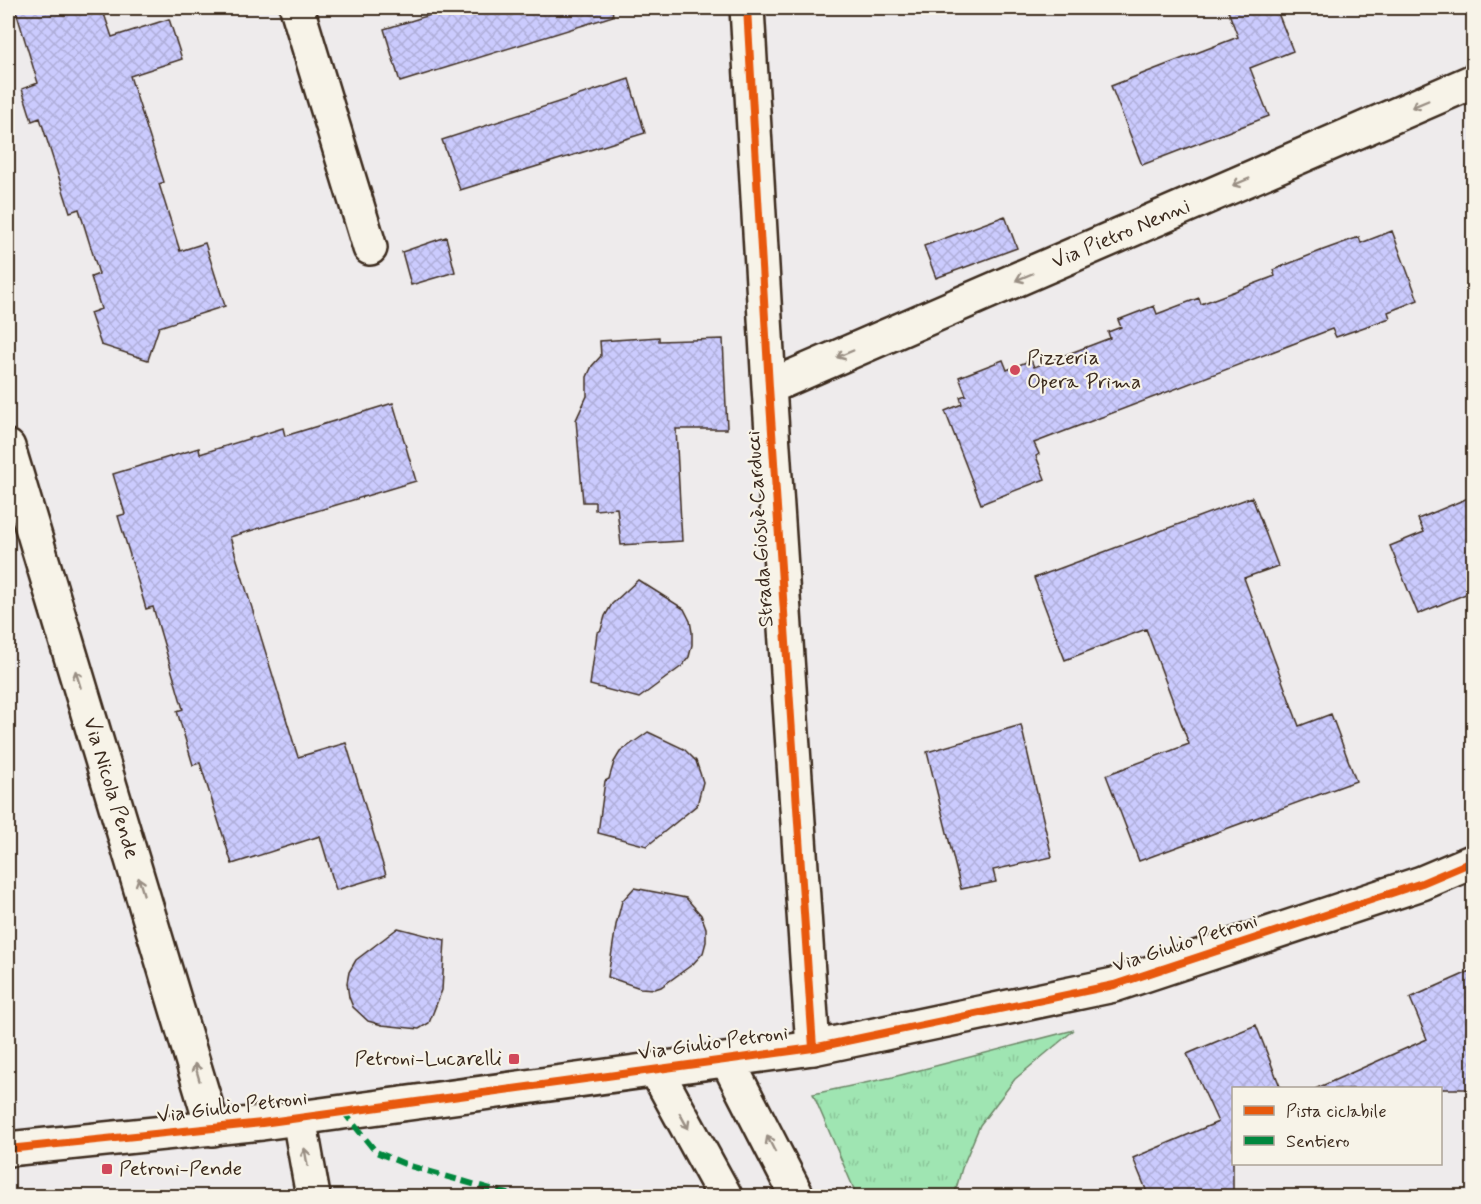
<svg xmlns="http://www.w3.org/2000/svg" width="1481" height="1204" viewBox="0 0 1481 1204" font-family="Mynerve,sans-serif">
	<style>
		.grass { fill: url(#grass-tufts); stroke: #6d8868; stroke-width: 1.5 }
		.building { fill: url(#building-cross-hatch); stroke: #3b2a1e; stroke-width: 1.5 }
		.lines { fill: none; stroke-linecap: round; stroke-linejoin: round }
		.street-casing { stroke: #3b2a1e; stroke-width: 38 }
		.secondary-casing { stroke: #3b2a1e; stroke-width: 38 }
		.street { stroke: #f7f3e8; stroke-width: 33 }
		.secondary { stroke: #f7f3e8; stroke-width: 33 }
		.quiet { stroke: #00873e; stroke-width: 6; stroke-dasharray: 12 6; stroke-linecap: butt }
		.cycleway-casing { stroke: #f7f3e8; stroke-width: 11 }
		.cycleway { stroke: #e8590c; stroke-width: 8 }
		.oneway { stroke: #998e83 }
		.poi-dot { fill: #d1495b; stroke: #f7f3e8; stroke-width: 2 }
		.labels { text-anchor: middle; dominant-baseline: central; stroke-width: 4.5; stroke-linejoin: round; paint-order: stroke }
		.street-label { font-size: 21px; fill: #3b2a1e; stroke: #f7f3e8 }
		.poi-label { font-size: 21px; fill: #3b2a1e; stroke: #f7f3e8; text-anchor: start }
	</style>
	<defs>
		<pattern id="grass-tufts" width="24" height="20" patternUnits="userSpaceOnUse" patternTransform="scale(1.5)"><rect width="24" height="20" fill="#9fe5b2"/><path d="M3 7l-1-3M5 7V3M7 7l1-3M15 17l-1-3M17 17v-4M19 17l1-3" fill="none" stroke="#8ac599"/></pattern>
		<pattern id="building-cross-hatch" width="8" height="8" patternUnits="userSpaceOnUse" patternTransform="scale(1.5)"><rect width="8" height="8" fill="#cbcbfe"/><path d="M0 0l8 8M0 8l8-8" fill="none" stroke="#afaed9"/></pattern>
	</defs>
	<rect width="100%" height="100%" fill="#eeebec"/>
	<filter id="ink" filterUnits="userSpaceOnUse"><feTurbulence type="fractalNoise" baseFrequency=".0167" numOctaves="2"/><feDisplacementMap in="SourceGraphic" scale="12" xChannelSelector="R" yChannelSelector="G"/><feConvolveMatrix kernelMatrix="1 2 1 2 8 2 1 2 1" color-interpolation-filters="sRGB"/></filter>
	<g filter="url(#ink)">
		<!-- grass -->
		<path class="grass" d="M 1074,1030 L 1015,1079 L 980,1125 L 962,1168 L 954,1196 L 857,1196 L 813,1094 L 893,1077 Z"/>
		<!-- building -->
		<path class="building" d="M 15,8 L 102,8 L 112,37 L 169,19 L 182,59 L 130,76 L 164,182 L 159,184 L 180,251 L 205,243 L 225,306 L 159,327 L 148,360 L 101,345 L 90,313 L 101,309 L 91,277 L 99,274 L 79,209 L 70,212 L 40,118 L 32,121 L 22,89 L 38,83 Z
			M 453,8 L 612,8 L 613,16 L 400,82 L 384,29 Z
			M 1227,8 L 1276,8 L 1293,51 L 1250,68 L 1269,116 L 1142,165 L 1111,86 L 1238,37 Z
			M 629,79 L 645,133 L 460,190 L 442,140 Z
			M 1005,216 L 1017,248 L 936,278 L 924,246 Z
			M 1392,231 L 1418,300 L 1388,312 L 1390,318 L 1336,337 L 1332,329 L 1034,443 L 1039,454 L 1036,456 L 1045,479 L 981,504 L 945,411 L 962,404 L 960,397 L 966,395 L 959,377 L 1003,360 L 1007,370 L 1031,360 L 1034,367 L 1110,338 L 1108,332 L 1121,327 L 1118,320 L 1154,306 L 1157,314 L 1199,298 L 1201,304 L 1275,276 L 1273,270 L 1323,250 L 1359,237 L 1361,243 Z
			M 446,237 L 455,272 L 411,285 L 402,252 Z
			M 659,337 L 659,341 L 723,339 L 727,429 L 676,429 L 682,541 L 621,545 L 617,508 L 595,510 L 595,502 L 583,502 L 576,420 L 587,396 L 587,377 L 592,366 L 601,356 L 600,341 Z
			M 393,403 L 416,481 L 230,537 L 298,757 L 346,743 L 386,875 L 336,890 L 320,836 L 232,864 L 200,763 L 193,765 L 184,735 L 177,711 L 183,709 L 153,607 L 146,609 L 139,585 L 118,516 L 125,514 L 113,474 L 199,448 L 200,454 L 283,428 L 285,436 Z
			M 1473,496 L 1473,591 L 1418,614 L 1390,546 L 1424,532 L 1418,519 Z
			M 1252,497 L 1278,566 L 1244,578 L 1299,726 L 1331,714 L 1356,781 L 1139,861 L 1106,775 L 1189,744 L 1146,629 L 1065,660 L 1034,578 Z
			M 638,580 L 684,609 L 690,621 L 692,632 L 692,645 L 689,657 L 682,666 L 639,698 L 590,685 L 597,633 L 601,630 L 605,616 L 612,604 Z
			M 1021,725 L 1052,857 L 993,870 L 996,882 L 961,889 L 927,752 Z
			M 648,732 L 684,749 L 696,761 L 703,782 L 697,805 L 647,846 L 598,833 L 605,781 L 609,779 L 614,762 L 620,752 Z
			M 634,888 L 686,898 L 701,915 L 706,928 L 706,942 L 703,953 L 693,964 L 661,987 L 655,989 L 640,988 L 608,977 L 616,925 L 622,901 Z
			M 398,928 L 445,940 L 442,990 L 429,1023 L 419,1029 L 382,1025 L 368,1021 L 353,1007 L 349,997 L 347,983 L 349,972 L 356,960 Z
			M 1473,970 L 1473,1089 L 1315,1089 L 1427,1039 L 1410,998 Z
			M 1256,1025 L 1281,1089 L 1233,1089 L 1233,1197 L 1149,1197 L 1133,1158 L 1218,1122 L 1187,1054 Z"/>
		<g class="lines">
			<!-- street casing -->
			<g class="street-casing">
				<path id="street" d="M 297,8 L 370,248
					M 747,8 L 769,387 L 813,1048
					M 769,387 L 1474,81
					M 8,447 L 213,1129
					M 299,1118 L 313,1196"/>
			</g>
			<!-- secondary casing -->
			<g class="secondary-casing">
				<path id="secondary" d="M 727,1060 L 797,1196
					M 656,1070 L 725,1196
					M 8,1149 L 262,1123 L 813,1048 L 1114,985 L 1422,883 L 1474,861"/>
			</g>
			<!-- street -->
			<use href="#street" class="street"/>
			<!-- secondary -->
			<use href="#secondary" class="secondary"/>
			<!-- quiet -->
			<path class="quiet" d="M 343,1111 L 376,1152 L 410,1166 L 515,1196"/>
			<!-- cycleway casing -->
			<g class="cycleway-casing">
				<path id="cycleway" d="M 747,8 L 769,387 L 813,1048
					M 8,1149 L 262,1123 L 813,1048 L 1114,985 L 1422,883 L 1474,861"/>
			</g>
			<!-- cycleway -->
			<use href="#cycleway" class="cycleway"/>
		</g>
		<!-- one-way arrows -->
		<defs><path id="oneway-shaft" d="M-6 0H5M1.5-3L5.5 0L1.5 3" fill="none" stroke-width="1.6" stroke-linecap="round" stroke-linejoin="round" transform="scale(1.5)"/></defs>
		<g class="oneway">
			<use href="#oneway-shaft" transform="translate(1420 104) rotate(157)"/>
			<use href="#oneway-shaft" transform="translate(1241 182) rotate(157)"/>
			<use href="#oneway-shaft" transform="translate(1024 277) rotate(157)"/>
			<use href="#oneway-shaft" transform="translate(845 354) rotate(157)"/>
			<use href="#oneway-shaft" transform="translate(78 679) rotate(-107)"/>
			<use href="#oneway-shaft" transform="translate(141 886) rotate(-107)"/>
			<use href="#oneway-shaft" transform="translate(197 1072) rotate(-106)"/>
			<use href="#oneway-shaft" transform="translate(684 1121) rotate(61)"/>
			<use href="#oneway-shaft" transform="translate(771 1144) rotate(-117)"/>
			<use href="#oneway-shaft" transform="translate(306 1157) rotate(-100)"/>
		</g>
	</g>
	<!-- markers -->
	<g class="poi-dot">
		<circle cx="1015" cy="370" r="6"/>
		<rect x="508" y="1053" width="12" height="12" rx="3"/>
		<rect x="101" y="1163" width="12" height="12" rx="3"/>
	</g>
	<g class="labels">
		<!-- street labels -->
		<g class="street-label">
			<text transform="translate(1121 234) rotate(-23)">Via Pietro Nenni</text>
			<text transform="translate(760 529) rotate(-94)">Strada Giosuè Carducci</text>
			<text transform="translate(111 788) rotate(73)">Via Nicola Pende</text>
			<text transform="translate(1185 943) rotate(-18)">Via Giulio Petroni</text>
			<text transform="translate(713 1043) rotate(-8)">Via Giulio Petroni</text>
			<text transform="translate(232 1107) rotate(-7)">Via Giulio Petroni</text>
		</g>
		<!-- poi labels -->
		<g class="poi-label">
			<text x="1027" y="358">Pizzeria<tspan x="1027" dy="24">Opera Prima</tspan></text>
			<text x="502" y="1059" text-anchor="end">Petroni-Lucarelli</text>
			<text x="119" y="1169">Petroni-Pende</text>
		</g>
	</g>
	<!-- margin -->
	<rect width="1481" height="1204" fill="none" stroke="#f7f3e8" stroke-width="30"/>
	<rect x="15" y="15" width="1451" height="1174" fill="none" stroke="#3b2a1e" stroke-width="2" filter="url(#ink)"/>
	<!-- legend -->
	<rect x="1232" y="1087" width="210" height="78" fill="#f7f3e8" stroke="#aca397" stroke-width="1.5"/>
	<rect x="1244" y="1106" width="30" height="9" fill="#e8590c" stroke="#aca397" stroke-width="1.5"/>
	<text x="1286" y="1117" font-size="18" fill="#3b2a1e">Pista ciclabile</text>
	<rect x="1244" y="1136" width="30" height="9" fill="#00873e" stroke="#aca397" stroke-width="1.5"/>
	<text x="1286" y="1147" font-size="18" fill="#3b2a1e">Sentiero</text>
</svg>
